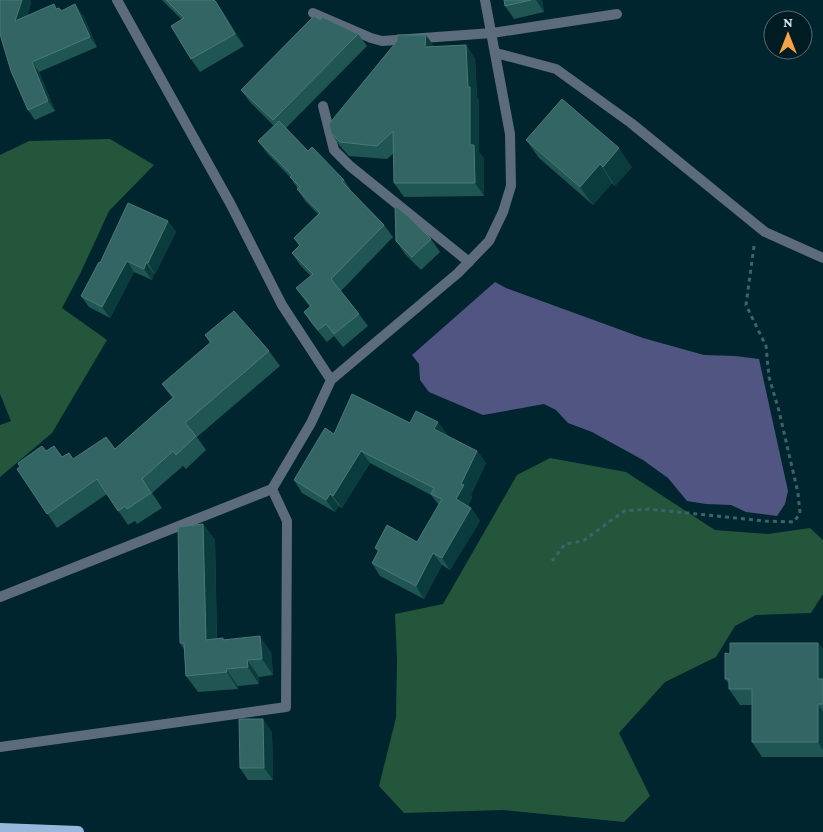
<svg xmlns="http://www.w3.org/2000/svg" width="823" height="832" viewBox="0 0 823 832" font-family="'Crimson Pro',serif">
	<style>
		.forest { fill: #23563b }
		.water { fill: #515581 }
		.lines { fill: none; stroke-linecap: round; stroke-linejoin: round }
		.path { stroke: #42626b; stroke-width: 3; stroke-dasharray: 4 4; stroke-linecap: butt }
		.service { stroke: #5c6c7c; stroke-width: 10 }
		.minor { stroke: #5c6c7c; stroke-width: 10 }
		.primary { stroke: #97b8da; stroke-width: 12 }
		.wall { fill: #1f5552 }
		.shaded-wall { fill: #0a3b3d }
		.building { fill: #326563; stroke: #4b7978 }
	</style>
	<rect width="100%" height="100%" fill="#00252f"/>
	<!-- forest -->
	<path class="forest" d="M 110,139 L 154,165 L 109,211 L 81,272 L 62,308 L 107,340 L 52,433 L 0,477 L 0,425 L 11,421 L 0,394 L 0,155 L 29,141 Z
		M 550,458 L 626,472 L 715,530 L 768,534 L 810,528 L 823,540 L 823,594 L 811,613 L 756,615 L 735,626 L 716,657 L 665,682 L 619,733 L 650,796 L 624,822 L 503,810 L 404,813 L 379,786 L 396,718 L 397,659 L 395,614 L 443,604 L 517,475 Z"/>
	<!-- water -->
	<path class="water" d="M 495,282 L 506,288 L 643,338 L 704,355 L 735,356 L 759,359 L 788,491 L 785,504 L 777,516 L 746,512 L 731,505 L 706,504 L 687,501 L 668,478 L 643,460 L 592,432 L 568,423 L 556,410 L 544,404 L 483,415 L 429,392 L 420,380 L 419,364 L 412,355 Z"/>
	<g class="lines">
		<!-- path -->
		<path class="path" d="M 552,561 L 565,544 L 583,541 L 624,511 L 648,509 L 765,521 L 794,522 L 800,513 L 798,493 L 779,411 L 769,377 L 766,346 L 746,305 L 754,246"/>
		<!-- service -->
		<path class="service" d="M 313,13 L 371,38 L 382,41 L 492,33 L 617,14
			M 323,106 L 334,150 L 350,166 L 469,262"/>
		<!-- minor -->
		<path class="minor" d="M 117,0 L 230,203 L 282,305 L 331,380
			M 496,53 L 556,69 L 631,123 L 765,232 L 823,258
			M 0,597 L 272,489 L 311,423 L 331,380 L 458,273 L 489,241 L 503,212 L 511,186 L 510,134 L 485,0
			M 0,747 L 286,707 L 287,521 L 272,489"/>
		<!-- primary -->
		<path class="primary" d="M 0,829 L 78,832"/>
	</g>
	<!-- wall -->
	<path class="wall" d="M 0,0 L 30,0 L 31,3 L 27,16 L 59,8 L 62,11 L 83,15 L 97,47 L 39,72 L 55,111 L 35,120 L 28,110 Z
		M 162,0 L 214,0 L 225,15 L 244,46 L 200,72 L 191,59 L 182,20 Z
		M 504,0 L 542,0 L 544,12 L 514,19 L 505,6 Z
		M 321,20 L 358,34 L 367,46 L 286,128 L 308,151 L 344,180 L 352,192 L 384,225 L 393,237 L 341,291 L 359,314 L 368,326 L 343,347 L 334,336 L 327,342 L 312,324 L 304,312 L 310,307 L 296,288 L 311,276 L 300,265 L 292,253 L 299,246 L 294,238 L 318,214 L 306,202 L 297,189 L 298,189 L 290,177 L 267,153 L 258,141 L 274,126 L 250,102 L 241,90 Z
		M 426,35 L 434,47 L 466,45 L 475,59 L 477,97 L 479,100 L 479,152 L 484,158 L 484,196 L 404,197 L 394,183 L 394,153 L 387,159 L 349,156 L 340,146 L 331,133 Z
		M 526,140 L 632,167 L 615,186 L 612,183 L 593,205 L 539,158 Z
		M 168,221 L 176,232 L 155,274 L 154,274 L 152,280 L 134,272 L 110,318 L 89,307 L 81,296 L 100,263 Z
		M 431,239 L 440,252 L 421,270 L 405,254 L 396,241 Z
		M 205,335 L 269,351 L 280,366 L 197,437 L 206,450 L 186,469 L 183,466 L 152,493 L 162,508 L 137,524 L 135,521 L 128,525 L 107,494 L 57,528 L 17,469 L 46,451 L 62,457 L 73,459 L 115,449 L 172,398 L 162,384 L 210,343 Z
		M 410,423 L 447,434 L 446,435 L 477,451 L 486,463 L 471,495 L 472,497 L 468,506 L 471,508 L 480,521 L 450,570 L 442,565 L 424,599 L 380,576 L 372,563 L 378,552 L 375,548 L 417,542 L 439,505 L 431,495 L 370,463 L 342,508 L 339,506 L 335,512 L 302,493 L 294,480 L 334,434 Z
		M 203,524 L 215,540 L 217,638 L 223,638 L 224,640 L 271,652 L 273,675 L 259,677 L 259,684 L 238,686 L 238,689 L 198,692 L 186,676 L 184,649 L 180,643 Z
		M 818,643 L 823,649 L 823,757 L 762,757 L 752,742 L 752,705 L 740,705 L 729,689 L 729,684 L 725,679 L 730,654 Z
		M 272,732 L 273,780 L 248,780 L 240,768 Z"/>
	<!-- shaded-wall -->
	<path class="shaded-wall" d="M 22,0 L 30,0 L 31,3 L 22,31 L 15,21 Z
		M 536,0 L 542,0 L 544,12 Z
		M 216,2 L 225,15 L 244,46 L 235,34 Z
		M 75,4 L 83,15 L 97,47 L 90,37 Z
		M 426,35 L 435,48 L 425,47 Z
		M 466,45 L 475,59 L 477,97 L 479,100 L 479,152 L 484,158 L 484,196 L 475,183 L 470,145 Z
		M 32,62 L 39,72 L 55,111 L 48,101 Z
		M 619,148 L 632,167 L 615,186 L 603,167 Z
		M 600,164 L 612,183 L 593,205 L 580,187 Z
		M 168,221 L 176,232 L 155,274 L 148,263 Z
		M 127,261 L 134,272 L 110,318 L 102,307 Z
		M 146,263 L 154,274 L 152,280 L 144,269 Z
		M 438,422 L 447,434 L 443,441 L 434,429 Z
		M 361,451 L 370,463 L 342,508 L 333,496 Z
		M 477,451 L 486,463 L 471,495 L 472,497 L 465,512 L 456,499 L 461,484 Z
		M 330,494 L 339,506 L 335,512 L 326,500 Z
		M 471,508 L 480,521 L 450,570 L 442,558 Z
		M 203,524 L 215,540 L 217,656 L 206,640 Z
		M 433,553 L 442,565 L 424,599 L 416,586 Z
		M 260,636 L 271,652 L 273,675 L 262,659 Z
		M 818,643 L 823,649 L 823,686 L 818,679 Z
		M 247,660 L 259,677 L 259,684 L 248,667 Z
		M 226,669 L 238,686 L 238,689 L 227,672 Z
		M 818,704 L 823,712 L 823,750 L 818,742 Z
		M 263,719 L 272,732 L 273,780 L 264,768 Z"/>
	<!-- building -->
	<path class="building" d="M 0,0 L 22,0 L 15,21 L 54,4 L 56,9 L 59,8 L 61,11 L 75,4 L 90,37 L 32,62 L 48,101 L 28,110 L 11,71 L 0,34 Z
		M 166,0 L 214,0 L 216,2 L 235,34 L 191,59 L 171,26 L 184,18 Z
		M 504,0 L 531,0 L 505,6 Z
		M 314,16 L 321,20 L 322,17 L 358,34 L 273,120 L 241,90 Z
		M 397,35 L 426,35 L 425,47 L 466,45 L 468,87 L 470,87 L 470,145 L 474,145 L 475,183 L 394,183 L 393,131 L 377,146 L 340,142 L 331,133 L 329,124 L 397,41 Z
		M 562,99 L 619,148 L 603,167 L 600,164 L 580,187 L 526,140 Z
		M 279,121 L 308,151 L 312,147 L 344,180 L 342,182 L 384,225 L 331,279 L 359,314 L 334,334 L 326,324 L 318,330 L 304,312 L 311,306 L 296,288 L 313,274 L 292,253 L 300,245 L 294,238 L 320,213 L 297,189 L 300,187 L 290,177 L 292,175 L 258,141 Z
		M 128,203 L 168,221 L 148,263 L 146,263 L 144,269 L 127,261 L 102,307 L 81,296 L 99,262 L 100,263 Z
		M 395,206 L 408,216 L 431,239 L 412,257 L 396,241 Z
		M 234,311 L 269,351 L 185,423 L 196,436 L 176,455 L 173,451 L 142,479 L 151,493 L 127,509 L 125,506 L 118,511 L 97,479 L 47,514 L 17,469 L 20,467 L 18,463 L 42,446 L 46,451 L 54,446 L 62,457 L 69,453 L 73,459 L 106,437 L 115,449 L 174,397 L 162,384 L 211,342 L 205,335 Z
		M 352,394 L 410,423 L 416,411 L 438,422 L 434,429 L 477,451 L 461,484 L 464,485 L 456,499 L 471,508 L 442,558 L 433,553 L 416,586 L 372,563 L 379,550 L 375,548 L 387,525 L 417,542 L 442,499 L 431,494 L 434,488 L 361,451 L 333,496 L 330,494 L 326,500 L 294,480 L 325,428 L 334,434 Z
		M 203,524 L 206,640 L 223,638 L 223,640 L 260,636 L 262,659 L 247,660 L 248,667 L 226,669 L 227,672 L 186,676 L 184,643 L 180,643 L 178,527 Z
		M 730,643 L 818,643 L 818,679 L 823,679 L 823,704 L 818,704 L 818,742 L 752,742 L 752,689 L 729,689 L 729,679 L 725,679 L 725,653 L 730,654 Z
		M 239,719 L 263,719 L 264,768 L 240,768 Z"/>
	<!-- north arrow -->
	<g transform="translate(788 35)"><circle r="24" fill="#001b22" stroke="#546d74"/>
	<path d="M0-4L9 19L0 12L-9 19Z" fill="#f5a345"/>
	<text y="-8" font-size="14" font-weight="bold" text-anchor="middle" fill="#d3e8ee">N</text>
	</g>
</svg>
